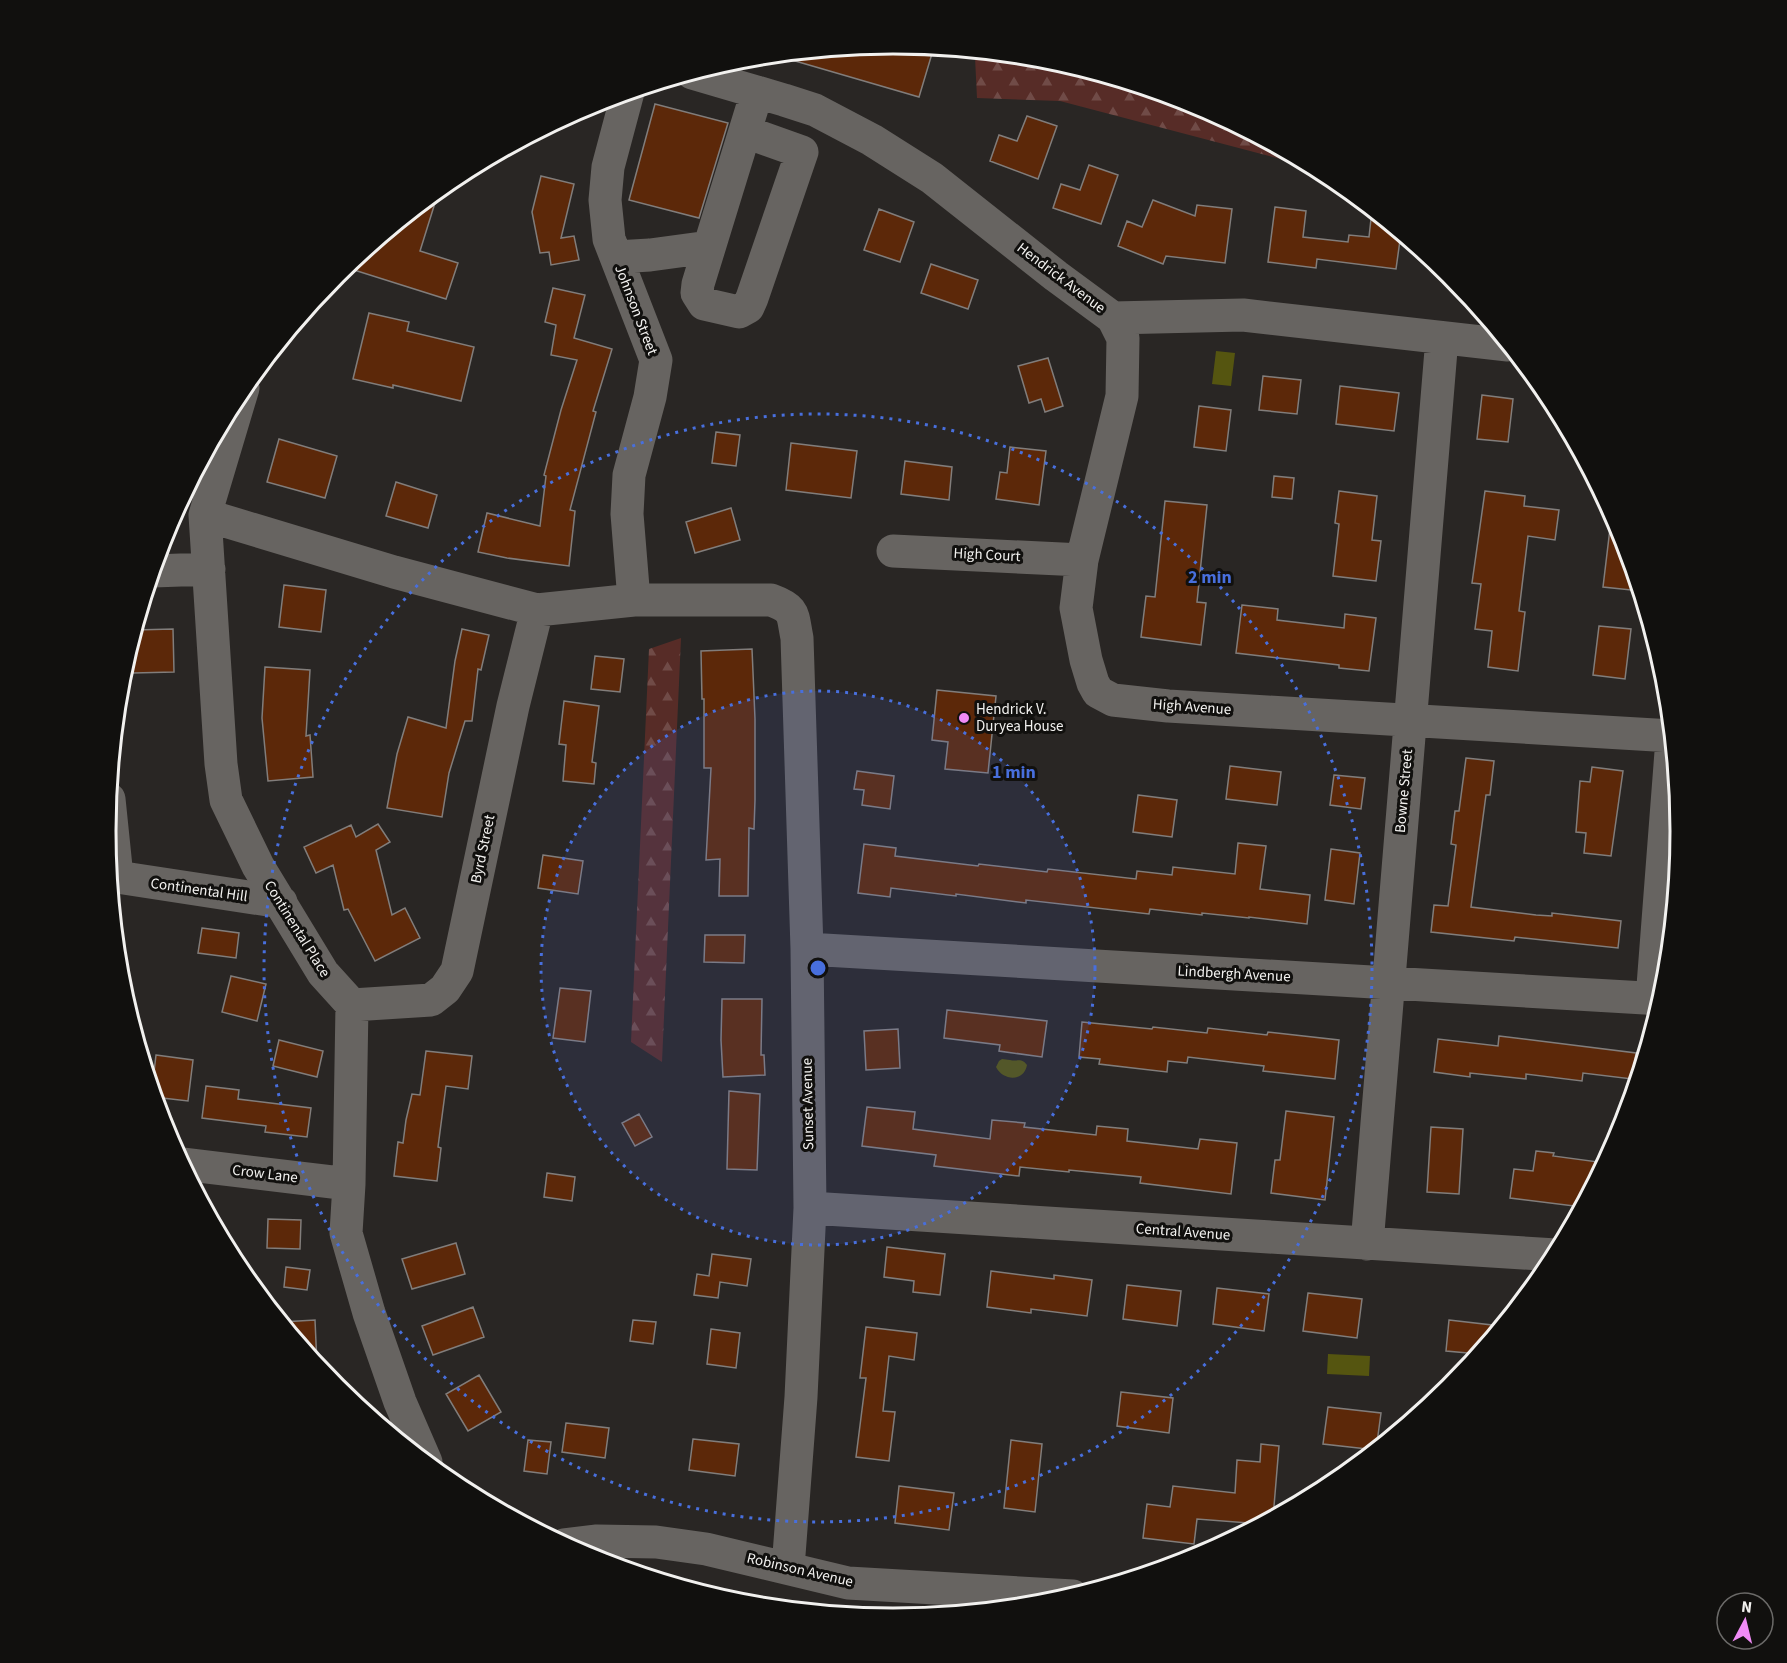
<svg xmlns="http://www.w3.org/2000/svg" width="1787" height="1663" viewBox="0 0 1787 1663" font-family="'Source Sans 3',sans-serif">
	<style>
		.forest { fill: url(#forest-firs) }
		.water { fill: #555510 }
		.building { fill: #5c2809; stroke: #817d7b; stroke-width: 1.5 }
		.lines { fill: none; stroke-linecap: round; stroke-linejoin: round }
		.minor { stroke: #676461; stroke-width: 33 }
		.ring { fill: none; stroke: #486fdd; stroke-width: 3; stroke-dasharray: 3 6 }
		.poi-dot { fill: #f08bf6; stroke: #11100e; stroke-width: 2 }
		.labels { text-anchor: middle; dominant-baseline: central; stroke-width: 6; stroke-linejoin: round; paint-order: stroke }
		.street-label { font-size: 15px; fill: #f2f1ef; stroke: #11100e }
		.poi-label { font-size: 15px; fill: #f2f1ef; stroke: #11100e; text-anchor: start }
		.rim { fill: none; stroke: #f2f1ef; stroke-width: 3 }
		.centre { fill: #486fdd; stroke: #11100e; stroke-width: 3 }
		.ring-label { font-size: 18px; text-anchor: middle; font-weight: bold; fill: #486fdd; stroke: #11100e; stroke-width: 6; stroke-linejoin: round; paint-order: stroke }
	</style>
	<defs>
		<pattern id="forest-firs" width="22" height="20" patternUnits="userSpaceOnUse" patternTransform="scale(1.5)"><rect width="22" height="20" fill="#572c27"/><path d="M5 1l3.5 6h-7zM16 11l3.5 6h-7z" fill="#704b47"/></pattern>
	</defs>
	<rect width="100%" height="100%" fill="#292624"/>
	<!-- forest -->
	<path class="forest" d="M 979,52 L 1048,59 L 1195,104 L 1315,168 L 1060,101 L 977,98 L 975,57 Z
		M 681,638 L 662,1062 L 631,1042 L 649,649 Z"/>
	<!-- water -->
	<path class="water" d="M 1216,351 L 1235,353 L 1231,386 L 1212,384 Z
		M 1002,1059 C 1005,1059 1007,1060 1010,1060 C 1018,1062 1021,1057 1027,1065 C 1024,1082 1003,1081 996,1067 L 999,1061 Z
		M 1328,1354 L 1370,1356 L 1369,1376 L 1327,1374 Z"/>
	<!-- building -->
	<path class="building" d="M 894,44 L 934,47 L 919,97 L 778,56 Z
		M 655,104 L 728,123 L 699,218 L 629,200 Z
		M 1027,116 L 1057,126 L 1038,179 L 990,161 L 999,135 L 1017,141 Z
		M 1089,165 L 1118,175 L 1101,224 L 1053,208 L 1061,184 L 1080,190 Z
		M 541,176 L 574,184 L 561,238 L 574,236 L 579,260 L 551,265 L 549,252 L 540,253 L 532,212 Z
		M 439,190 L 420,251 L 458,263 L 446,299 L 354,270 L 358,256 Z
		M 1153,200 L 1195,216 L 1197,205 L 1232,209 L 1225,263 L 1166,256 L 1163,264 L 1118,246 L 1127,221 L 1142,227 Z
		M 1275,207 L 1306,211 L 1303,237 L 1348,242 L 1349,235 L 1369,237 L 1372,210 L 1401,233 L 1396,269 L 1317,259 L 1316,268 L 1268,262 Z
		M 879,209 L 914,222 L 900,262 L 864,250 Z
		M 931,264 L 978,280 L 968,309 L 921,293 Z
		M 553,288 L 585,295 L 574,338 L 612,349 L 593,411 L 596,412 L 570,510 L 575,511 L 569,566 L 507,558 L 478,552 L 487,513 L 540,526 L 546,476 L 544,475 L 561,410 L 577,360 L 551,355 L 556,325 L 545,322 Z
		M 369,313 L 409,322 L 407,331 L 474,347 L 461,401 L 393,385 L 393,388 L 353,379 Z
		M 1048,358 L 1063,406 L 1045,412 L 1041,399 L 1029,403 L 1018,366 Z
		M 1263,376 L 1301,380 L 1297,414 L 1259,410 Z
		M 1340,386 L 1399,393 L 1394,431 L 1336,424 Z
		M 1482,395 L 1513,399 L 1508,442 L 1477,439 Z
		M 1199,406 L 1231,410 L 1226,451 L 1194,447 Z
		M 716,432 L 740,435 L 736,466 L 712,463 Z
		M 279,439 L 337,456 L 325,498 L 267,482 Z
		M 791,443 L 857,451 L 851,498 L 786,490 Z
		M 1010,447 L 1046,451 L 1039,505 L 996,499 L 1000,472 L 1007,473 Z
		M 905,461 L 952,467 L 949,500 L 901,494 Z
		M 1274,476 L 1294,478 L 1292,499 L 1272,497 Z
		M 396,482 L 437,495 L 428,528 L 386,516 Z
		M 1339,491 L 1377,496 L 1372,540 L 1381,541 L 1376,581 L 1333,576 L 1339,524 L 1335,523 Z
		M 1485,491 L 1525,496 L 1524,506 L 1559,510 L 1555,540 L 1528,536 L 1519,611 L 1525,612 L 1518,671 L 1488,667 L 1492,631 L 1475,629 L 1481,584 L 1472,583 Z
		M 1165,501 L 1207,505 L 1197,602 L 1206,603 L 1201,645 L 1141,637 L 1146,596 L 1155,597 Z
		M 731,508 L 740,540 L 695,553 L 686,522 Z
		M 1612,512 L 1622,530 L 1634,571 L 1631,590 L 1603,587 Z
		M 284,585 L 326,590 L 321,632 L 279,627 Z
		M 1242,605 L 1278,609 L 1277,620 L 1344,628 L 1345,614 L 1376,618 L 1369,671 L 1339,668 L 1339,665 L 1236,653 Z
		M 1599,626 L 1631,629 L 1625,679 L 1593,675 Z
		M 173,629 L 174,672 L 133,673 L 132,639 L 135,630 Z
		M 462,629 L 489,635 L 481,670 L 478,669 L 472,721 L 465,721 L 449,773 L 442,817 L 387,808 L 397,754 L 408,717 L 446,728 L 455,661 Z
		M 752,649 L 755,719 L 755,800 L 754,829 L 749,828 L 748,896 L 719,896 L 720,859 L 706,860 L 711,768 L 704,768 L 704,699 L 702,699 L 701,651 Z
		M 595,656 L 624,659 L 620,692 L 591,689 Z
		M 265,667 L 310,670 L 306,736 L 310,735 L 313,777 L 268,781 L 262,718 Z
		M 937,690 L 996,696 L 988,773 L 945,769 L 948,742 L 932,740 Z
		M 564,701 L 599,706 L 592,762 L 596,763 L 594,784 L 563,781 L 566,745 L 559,744 Z
		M 1466,758 L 1494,761 L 1490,795 L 1486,795 L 1471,907 L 1536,915 L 1552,916 L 1552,913 L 1621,921 L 1618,948 L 1515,937 L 1514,941 L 1431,932 L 1434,905 L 1448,906 L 1456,845 L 1451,844 L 1455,811 L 1459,811 Z
		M 1230,766 L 1281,772 L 1277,805 L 1226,799 Z
		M 1592,767 L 1623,771 L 1611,856 L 1584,853 L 1586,833 L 1576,832 L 1580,781 L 1590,782 Z
		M 857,771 L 894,776 L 890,809 L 862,805 L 864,790 L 854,789 Z
		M 1334,775 L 1365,778 L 1361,809 L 1330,805 Z
		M 1138,795 L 1177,800 L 1172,837 L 1133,832 Z
		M 378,824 L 390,842 L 376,850 L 392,915 L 405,908 L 420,938 L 375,961 L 348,909 L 344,910 L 333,865 L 316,873 L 304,847 L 351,825 L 356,837 Z
		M 1238,843 L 1266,846 L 1260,889 L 1310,895 L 1307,924 L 1249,917 L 1249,918 L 1202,913 L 1202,915 L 1150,909 L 1149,914 L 1026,900 L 1026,903 L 956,894 L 956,896 L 891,888 L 890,897 L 858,893 L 864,844 L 896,848 L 895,856 L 978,866 L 979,864 L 1047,872 L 1048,869 L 1136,879 L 1137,871 L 1172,875 L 1173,867 L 1235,874 Z
		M 1331,849 L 1360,853 L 1354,904 L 1325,900 Z
		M 543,855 L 583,861 L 578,894 L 538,888 Z
		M 202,928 L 239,933 L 236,958 L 198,953 Z
		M 705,935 L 745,935 L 744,963 L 704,962 Z
		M 231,976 L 266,984 L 257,1021 L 222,1012 Z
		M 560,988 L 591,991 L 585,1042 L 553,1038 Z
		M 722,999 L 762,999 L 761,1055 L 764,1055 L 765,1075 L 723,1077 L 721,1040 Z
		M 947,1010 L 1047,1021 L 1042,1057 L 999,1051 L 1000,1045 L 944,1038 Z
		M 1082,1022 L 1152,1029 L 1153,1027 L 1207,1033 L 1208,1028 L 1267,1035 L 1268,1032 L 1339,1040 L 1335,1079 L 1263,1071 L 1264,1066 L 1188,1057 L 1187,1063 L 1168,1061 L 1167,1072 L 1099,1064 L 1100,1059 L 1079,1057 Z
		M 898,1029 L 900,1068 L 866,1070 L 864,1031 Z
		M 1499,1036 L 1636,1053 L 1632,1079 L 1583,1073 L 1582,1081 L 1526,1074 L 1526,1079 L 1470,1073 L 1470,1077 L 1434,1072 L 1438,1039 L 1498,1046 Z
		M 279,1040 L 323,1051 L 317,1077 L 273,1066 Z
		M 426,1051 L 472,1056 L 468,1089 L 446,1086 L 438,1147 L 441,1148 L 437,1181 L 394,1176 L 398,1142 L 403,1143 L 406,1120 L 412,1094 L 420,1095 Z
		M 156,1055 L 193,1060 L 188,1101 L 154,1097 L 152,1089 Z
		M 206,1086 L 239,1090 L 238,1099 L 311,1108 L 307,1137 L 265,1132 L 266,1126 L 202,1118 Z
		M 729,1091 L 760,1094 L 757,1170 L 727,1169 Z
		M 867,1107 L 915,1112 L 913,1129 L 990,1139 L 992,1120 L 1025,1123 L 1024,1127 L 1096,1135 L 1097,1126 L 1128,1129 L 1127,1141 L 1198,1149 L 1200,1139 L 1237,1143 L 1231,1194 L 1140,1183 L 1141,1177 L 1069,1170 L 1069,1172 L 1020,1167 L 1019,1176 L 934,1166 L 936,1155 L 862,1146 Z
		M 1286,1111 L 1334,1117 L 1325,1200 L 1271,1193 L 1275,1160 L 1280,1160 Z
		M 639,1114 L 652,1137 L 635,1146 L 622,1123 Z
		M 1431,1127 L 1463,1129 L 1459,1194 L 1427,1192 Z
		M 1536,1151 L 1554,1153 L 1553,1156 L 1606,1163 L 1582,1207 L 1510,1198 L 1514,1169 L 1533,1171 Z
		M 547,1173 L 575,1177 L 572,1201 L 544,1197 Z
		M 268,1219 L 301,1220 L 300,1249 L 267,1248 Z
		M 456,1243 L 465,1274 L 412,1289 L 402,1259 Z
		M 887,1247 L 945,1254 L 940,1295 L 913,1292 L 914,1281 L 884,1277 Z
		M 712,1254 L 751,1259 L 747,1286 L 720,1282 L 718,1298 L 694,1295 L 697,1274 L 709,1276 Z
		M 286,1267 L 310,1270 L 307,1290 L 284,1287 Z
		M 991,1271 L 1054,1279 L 1054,1275 L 1092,1280 L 1087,1316 L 1031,1309 L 1031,1313 L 987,1307 Z
		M 1127,1285 L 1181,1291 L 1177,1326 L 1123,1319 Z
		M 1217,1288 L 1269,1294 L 1264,1331 L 1213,1324 Z
		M 1308,1293 L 1362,1299 L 1357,1338 L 1303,1331 Z
		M 473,1307 L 484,1337 L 433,1355 L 422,1326 Z
		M 315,1320 L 317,1365 L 282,1322 Z
		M 633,1320 L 656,1322 L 653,1344 L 630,1341 Z
		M 1449,1320 L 1492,1325 L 1491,1340 L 1479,1354 L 1446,1351 Z
		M 866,1327 L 917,1333 L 914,1360 L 889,1356 L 883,1411 L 895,1412 L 889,1461 L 856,1457 L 866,1378 L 860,1378 Z
		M 711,1329 L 740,1333 L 736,1368 L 707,1364 Z
		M 479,1375 L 501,1412 L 468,1431 L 446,1394 Z
		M 1121,1392 L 1173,1398 L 1169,1433 L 1117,1426 Z
		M 1328,1407 L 1381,1413 L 1376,1450 L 1323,1444 Z
		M 566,1423 L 609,1428 L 605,1458 L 562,1452 Z
		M 693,1439 L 739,1444 L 735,1476 L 689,1470 Z
		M 528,1440 L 551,1442 L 547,1474 L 524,1471 Z
		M 1011,1440 L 1042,1444 L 1035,1512 L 1004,1508 Z
		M 1261,1444 L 1279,1446 L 1273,1518 L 1262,1524 L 1197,1519 L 1194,1544 L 1143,1538 L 1147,1504 L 1170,1507 L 1173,1486 L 1235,1493 L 1237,1460 L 1260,1462 Z
		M 899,1486 L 954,1493 L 949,1530 L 895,1523 Z"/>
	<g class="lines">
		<!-- minor -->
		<path class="minor" d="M 692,73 L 784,100 L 815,110 L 872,140 L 932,178 L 1056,276 L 1113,318 L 1243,315 L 1508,345
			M 628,92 L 608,167 L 605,200 L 609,239 L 656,360 L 650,397 L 629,475 L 627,514 L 634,600
			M 746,132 L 802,152 L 752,298 L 748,307 L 739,312 L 704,304 L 697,293 L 698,284 L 757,92
			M 616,257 L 650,255 L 709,247
			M 1113,318 L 1123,338 L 1122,396 L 1082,560 L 1076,608 L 1086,660 L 1093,683 L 1098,692 L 1113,700 L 1168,706 L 1672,736
			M 243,388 L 205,515 L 221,764 L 226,800 L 258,866 L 323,973 L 352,1005 L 349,1184 L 346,1233 L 369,1313 L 400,1402 L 426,1462
			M 205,515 L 394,572 L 537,610 L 634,600 L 771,600 C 796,609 792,614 797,638 L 807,949 L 810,1208 L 801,1397 L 788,1568
			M 893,551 L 1082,560
			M 153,571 L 209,569
			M 109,799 L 117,877 L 110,876
			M 117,877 L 281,902
			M 807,949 L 1662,999
			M 1652,999 L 1672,739
			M 352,1005 L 431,1000 L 445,989 L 457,971 L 513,706 L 537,610
			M 182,1164 L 349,1184
			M 810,1208 L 1556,1255
			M 1367,1244 L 1442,338
			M 564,1545 L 597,1541 L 656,1542 L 706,1549 L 848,1583 L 1073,1596"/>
	</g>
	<!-- distance rings -->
	<circle cx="818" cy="968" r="277" fill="#486fdd" fill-opacity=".12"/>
	<g class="ring">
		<circle cx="818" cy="968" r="277"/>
		<circle cx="818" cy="968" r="554"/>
	</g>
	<!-- markers -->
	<circle class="poi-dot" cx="964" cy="718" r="6"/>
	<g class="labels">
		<!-- street labels -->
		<g class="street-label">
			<text transform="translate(1061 278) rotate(37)">Hendrick Avenue</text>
			<text transform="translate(636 310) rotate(69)">Johnson Street</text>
			<text transform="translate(987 555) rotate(3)">High Court</text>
			<text transform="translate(1192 707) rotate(4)">High Avenue</text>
			<text transform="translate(1404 791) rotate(-85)">Bowne Street</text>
			<text transform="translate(483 849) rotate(-78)">Byrd Street</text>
			<text transform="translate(199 890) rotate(8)">Continental Hill</text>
			<text transform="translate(297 929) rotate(58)">Continental Place</text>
			<text transform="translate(1234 974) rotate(3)">Lindbergh Avenue</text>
			<text transform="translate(808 1104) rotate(-91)">Sunset Avenue</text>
			<text transform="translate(265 1174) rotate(7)">Crow Lane</text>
			<text transform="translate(1183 1232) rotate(4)">Central Avenue</text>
			<text transform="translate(800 1570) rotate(13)">Robinson Avenue</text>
		</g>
		<!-- poi labels -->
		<g class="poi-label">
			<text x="976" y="709">Hendrick V.<tspan x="976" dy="17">Duryea House</tspan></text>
		</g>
	</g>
	<!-- crop -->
	<path d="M0 0H1787V1663H0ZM116 831a777 777 0 1 1 1554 0a777 777 0 1 1-1554 0Z" fill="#11100e" fill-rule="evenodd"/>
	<path class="rim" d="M116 831a777 777 0 1 1 1554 0a777 777 0 1 1-1554 0Z"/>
	<circle cx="818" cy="968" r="9" class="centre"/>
	<g class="ring-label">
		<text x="1210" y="583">2 min</text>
		<text x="1014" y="778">1 min</text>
	</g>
	<!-- north arrow -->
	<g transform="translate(1745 1621) rotate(7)"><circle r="28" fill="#11100e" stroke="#6b6a68" stroke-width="1.5"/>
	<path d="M0-4.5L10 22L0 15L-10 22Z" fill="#f08bf6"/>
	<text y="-9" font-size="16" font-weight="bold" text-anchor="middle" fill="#f2f1ef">N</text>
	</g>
</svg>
